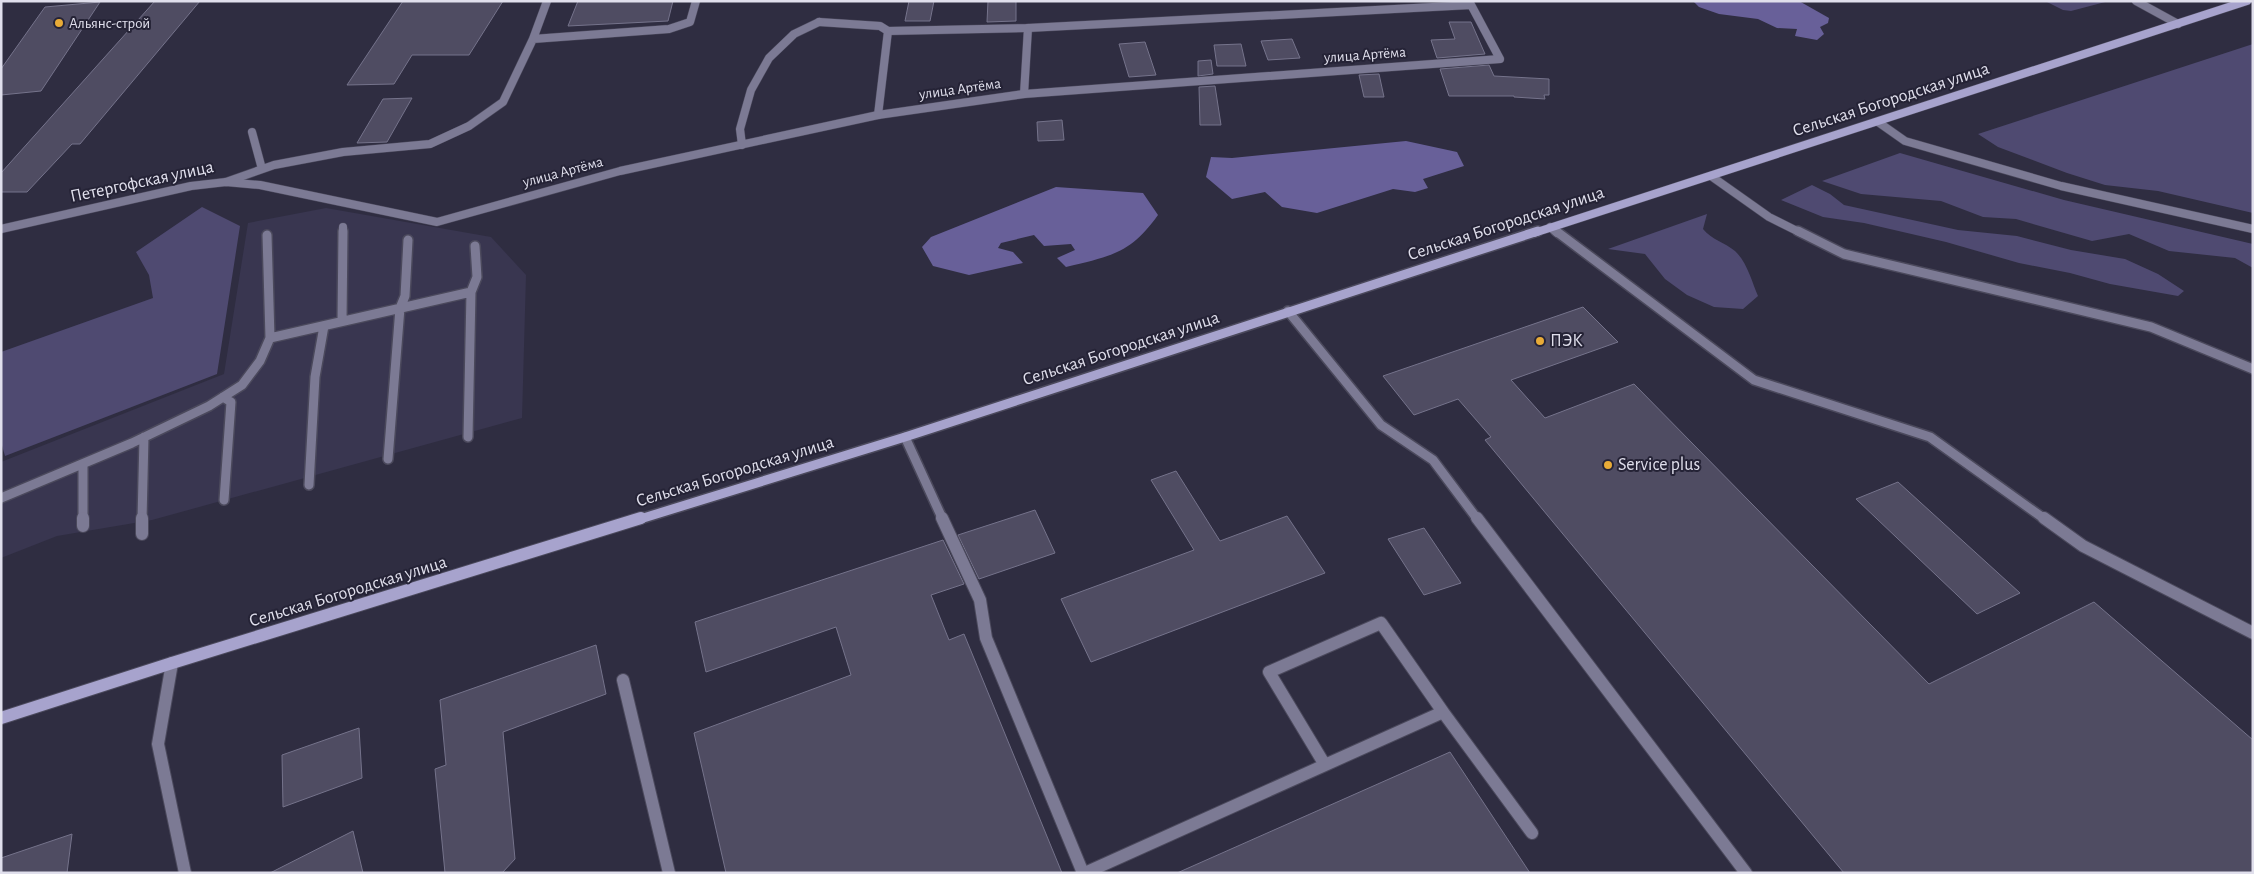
<svg xmlns="http://www.w3.org/2000/svg" width="2254" height="874" viewBox="0 0 2254 874" font-family="'Alegreya Sans',sans-serif">
	<style>
		.built { fill: #393650 }
		.green { fill: #4f4a71 }
		.water { fill: #686099 }
		.building { fill: #4f4c62; stroke: #75738b }
		.lines { fill: none; stroke-linecap: round; stroke-linejoin: round }
		.lane-far2-casing { stroke: #4b495c; stroke-width: 9 }
		.lane-far1-casing { stroke: #4b495c; stroke-width: 12 }
		.lane-casing { stroke: #4b495c; stroke-width: 14 }
		.street-far2-casing { stroke: #4b495c; stroke-width: 9 }
		.street-far1-casing { stroke: #4b495c; stroke-width: 12 }
		.street-casing { stroke: #4b495c; stroke-width: 14 }
		.secondary-far2-casing { stroke: #4b495c; stroke-width: 9 }
		.secondary-far1-casing { stroke: #4b495c; stroke-width: 12 }
		.secondary-casing { stroke: #4b495c; stroke-width: 14 }
		.lane-far2 { stroke: #7c7a94; stroke-width: 8 }
		.lane-far1 { stroke: #7c7a94; stroke-width: 9 }
		.lane { stroke: #7c7a94; stroke-width: 12 }
		.street-far2 { stroke: #7c7a94; stroke-width: 8 }
		.street-far1 { stroke: #7c7a94; stroke-width: 9 }
		.street { stroke: #7c7a94; stroke-width: 12 }
		.secondary-far2 { stroke: #a7a3cd; stroke-width: 8 }
		.secondary-far1 { stroke: #a7a3cd; stroke-width: 9 }
		.secondary { stroke: #a7a3cd; stroke-width: 12 }
		.poi-dot { fill: #e8ab37; stroke: #252336; stroke-width: 2 }
		.labels { text-anchor: middle; dominant-baseline: central; stroke-width: 4; stroke-linejoin: round; paint-order: stroke }
		.far-poi-label { font-size: 15px; fill: #e0dfec; stroke: #252336; text-anchor: start }
		.far-street-label { font-size: 15px; fill: #e0dfec; stroke: #252336 }
		.street-label { font-size: 18px; fill: #e0dfec; stroke: #252336 }
		.poi-label { font-size: 18px; fill: #e0dfec; stroke: #252336; text-anchor: start }
	</style>
	<rect width="100%" height="100%" fill="#2f2d41"/>
	<!-- built -->
	<path class="built" d="M 326,208 L 491,237 L 526,275 L 522,418 L 152,520 L 57,536 L 1,558 L 1,462 L 224,374 L 248,223 Z"/>
	<!-- green -->
	<path class="green" d="M 2045,1 L 2109,1 L 2071,11 L 2063,10 Z
		M 2253,44 L 2253,213 L 2158,191 L 2105,185 L 2067,173 L 1998,147 L 1978,134 Z
		M 1900,153 L 2064,200 L 2253,244 L 2253,268 L 2235,258 L 2169,251 L 2129,234 L 2092,241 L 2016,219 L 1983,217 L 1941,201 L 1861,194 L 1822,181 Z
		M 1812,185 L 1830,194 L 1844,205 L 1958,230 L 2017,236 L 2071,250 L 2125,259 L 2158,274 L 2184,291 L 2178,296 L 2110,284 L 2070,273 L 2019,263 L 1946,242 L 1864,223 L 1823,217 L 1781,200 Z
		M 202,207 L 240,226 L 217,374 L 5,456 L 1,442 L 1,352 L 153,298 L 149,275 L 136,252 Z
		M 1707,214 L 1703,229 C 1712,240 1724,242 1735,251 C 1747,262 1752,282 1758,296 L 1743,309 L 1714,307 L 1687,295 L 1665,279 L 1645,254 L 1608,249 Z"/>
	<!-- water -->
	<path class="water" d="M 1693,1 L 1799,1 L 1829,18 L 1828,23 L 1820,27 L 1824,34 L 1817,40 L 1795,36 L 1797,29 L 1777,28 L 1758,19 L 1719,14 L 1699,7 Z
		M 1406,141 L 1457,152 L 1464,166 L 1423,179 L 1428,188 L 1415,192 L 1393,189 L 1317,213 L 1282,207 L 1265,192 L 1232,199 L 1206,177 L 1211,157 L 1232,158 Z
		M 1056,187 L 1143,193 L 1158,215 C 1130,254 1111,256 1066,267 L 1057,258 L 1075,250 L 1071,244 L 1044,246 L 1034,235 L 1001,243 L 998,248 L 1013,252 L 1023,263 L 969,275 L 933,266 L 922,247 L 931,237 Z"/>
	<!-- building -->
	<path class="building" d="M 155,1 L 200,1 L 80,144 L 72,144 L 27,192 L 1,192 L 1,173 Z
		M 403,1 L 503,1 L 469,55 L 412,55 L 394,84 L 347,85 Z
		M 578,1 L 673,1 L 668,21 L 568,26 Z
		M 909,1 L 934,1 L 930,21 L 905,21 Z
		M 988,1 L 1016,1 L 1016,21 L 987,22 Z
		M 100,2 L 41,91 L 1,95 L 1,69 L 45,7 Z
		M 1449,22 L 1471,22 L 1485,54 L 1437,58 L 1431,40 L 1455,39 Z
		M 1292,39 L 1300,58 L 1268,60 L 1261,41 Z
		M 1145,42 L 1156,75 L 1129,77 L 1119,44 Z
		M 1241,44 L 1246,66 L 1217,66 L 1214,45 Z
		M 1211,60 L 1213,74 L 1198,76 L 1198,61 Z
		M 1489,65 L 1494,76 L 1549,79 L 1549,95 L 1544,95 L 1545,99 L 1514,97 L 1514,96 L 1449,96 L 1440,69 Z
		M 1379,74 L 1384,97 L 1364,97 L 1359,75 Z
		M 1215,86 L 1221,125 L 1200,125 L 1199,87 Z
		M 412,98 L 387,142 L 357,143 L 383,99 Z
		M 1062,120 L 1064,140 L 1038,141 L 1037,122 Z
		M 1583,307 L 1618,342 L 1511,380 L 1545,418 L 1634,384 L 1929,684 L 2094,602 L 2253,740 L 2253,873 L 1844,873 L 1485,440 L 1491,437 L 1458,399 L 1414,415 L 1383,376 Z
		M 1176,471 L 1220,541 L 1287,516 L 1325,573 L 1091,662 L 1061,599 L 1194,550 L 1151,480 Z
		M 1898,482 L 2020,593 L 1977,614 L 1856,499 Z
		M 1035,510 L 1055,553 L 979,579 L 958,535 Z
		M 1424,528 L 1461,583 L 1424,595 L 1388,539 Z
		M 943,540 L 964,584 L 931,595 L 949,640 L 964,634 L 1062,873 L 726,873 L 694,733 L 851,675 L 836,627 L 706,672 L 695,622 Z
		M 596,645 L 606,694 L 503,732 L 515,859 L 502,873 L 445,873 L 435,769 L 446,765 L 440,700 Z
		M 359,728 L 362,778 L 283,807 L 282,755 Z
		M 1450,752 L 1530,873 L 1177,873 Z
		M 353,831 L 363,873 L 270,873 Z
		M 72,834 L 67,873 L 1,873 L 1,858 Z"/>
	<g class="lines">
		<!-- lane-far2 casing -->
		<g class="lane-far2-casing">
			<path id="lane-far2" d="M 819,22 L 880,26 L 888,31 L 878,115
				M 533,39 L 547,1
				M 1024,94 L 1028,28
				M 252,132 L 262,169
				M 226,182 L 274,165 L 343,152 L 430,144 L 469,126 L 503,102 L 533,39 L 669,29 L 690,22 L 696,1
				M 1550,227 L 1557,233
				M 343,233 L 343,227"/>
		</g>
		<!-- lane-far1 casing -->
		<g class="lane-far1-casing">
			<path id="lane-far1" d="M 1556,231 L 1754,380 L 1930,437 L 2046,520
				M 471,292 L 477,277 L 475,246
				M 1288,311 L 1381,425 L 1433,460 L 1478,520
				M 342,321 L 343,231
				M 270,338 L 471,292 L 468,437
				M 223,397 L 231,402 L 224,500
				M 905,437 L 943,520
				M 388,459 L 400,308 L 405,296 L 408,240
				M 83,465 L 83,520
				M 309,485 L 315,377 L 324,326
				M 1,498 L 132,443 L 209,406 L 242,385 L 260,361 L 270,338 L 267,235
				M 142,520 L 144,437"/>
		</g>
		<!-- lane casing -->
		<g class="lane-casing">
			<path id="lane" d="M 83,518 L 83,526
				M 942,518 L 980,600 L 986,638 L 1083,873
				M 1477,518 L 1746,873
				M 2044,518 L 2083,546 L 2253,633
				M 142,534 L 142,518
				M 1381,623 L 1443,712 L 1325,765 L 1269,672 Z
				M 623,680 L 669,873
				M 1443,712 L 1532,833
				M 1085,873 L 1325,765"/>
		</g>
		<!-- street-far2 casing -->
		<g class="street-far2-casing">
			<path id="street-far2" d="M 2136,1 L 2178,24
				M 888,31 L 1028,28 L 1471,5
				M 1878,122 L 1905,141 L 2061,186 L 2253,229
				M 742,145 L 740,129 L 751,90 L 769,58 L 794,34 L 819,22
				M 1711,176 L 1769,217 L 1801,233
				M 1,229 L 191,186 L 226,182 L 260,185 L 437,222 L 620,171 L 878,115 L 1024,94 L 1500,59 L 1469,1"/>
		</g>
		<!-- street-far1 casing -->
		<g class="street-far1-casing">
			<path id="street-far1" d="M 1798,231 L 1844,254 L 2151,327 L 2253,369"/>
		</g>
		<!-- street casing -->
		<g class="street-casing">
			<path id="street" d="M 172,663 L 158,744 L 185,873"/>
		</g>
		<!-- secondary-far2 casing -->
		<g class="secondary-far2-casing">
			<path id="secondary-far2" d="M 1534,233 L 2247,1"/>
		</g>
		<!-- secondary-far1 casing -->
		<g class="secondary-far1-casing">
			<path id="secondary-far1" d="M 637,520 L 905,437 L 1538,231"/>
		</g>
		<!-- secondary casing -->
		<g class="secondary-casing">
			<path id="secondary" d="M 1,718 L 172,663 L 641,518"/>
		</g>
		<!-- lane-far2 -->
		<use href="#lane-far2" class="lane-far2"/>
		<!-- lane-far1 -->
		<use href="#lane-far1" class="lane-far1"/>
		<!-- lane -->
		<use href="#lane" class="lane"/>
		<!-- street-far2 -->
		<use href="#street-far2" class="street-far2"/>
		<!-- street-far1 -->
		<use href="#street-far1" class="street-far1"/>
		<!-- street -->
		<use href="#street" class="street"/>
		<!-- secondary-far2 -->
		<use href="#secondary-far2" class="secondary-far2"/>
		<!-- secondary-far1 -->
		<use href="#secondary-far1" class="secondary-far1"/>
		<!-- secondary -->
		<use href="#secondary" class="secondary"/>
	</g>
	<!-- markers -->
	<g class="poi-dot">
		<circle cx="59" cy="23" r="5"/>
		<circle cx="1540" cy="341" r="5"/>
		<circle cx="1608" cy="465" r="5"/>
	</g>
	<g class="labels">
		<!-- far-poi labels -->
		<g class="far-poi-label">
			<text x="69" y="23">Альянс-строй</text>
		</g>
		<!-- far-street labels -->
		<g class="far-street-label">
			<text transform="translate(1365 55) rotate(-4)">улица Артёма</text>
			<text transform="translate(960 89) rotate(-8)">улица Артёма</text>
			<text transform="translate(563 172) rotate(-15)">улица Артёма</text>
		</g>
		<!-- street labels -->
		<g class="street-label">
			<text transform="translate(1891 100) rotate(-18)">Сельская Богородская улица</text>
			<text transform="translate(142 182) rotate(-12)">Петергофская улица</text>
			<text transform="translate(1506 224) rotate(-18)">Сельская Богородская улица</text>
			<text transform="translate(1121 349) rotate(-18)">Сельская Богородская улица</text>
			<text transform="translate(735 472) rotate(-17)">Сельская Богородская улица</text>
			<text transform="translate(348 592) rotate(-17)">Сельская Богородская улица</text>
		</g>
		<!-- poi labels -->
		<g class="poi-label">
			<text x="1550" y="341">ПЭК</text>
			<text x="1618" y="465">Service plus</text>
		</g>
	</g>
	<!-- border -->
	<rect width="2254" height="874" fill="none" stroke="#e0dfec" stroke-width="5"/>
</svg>
